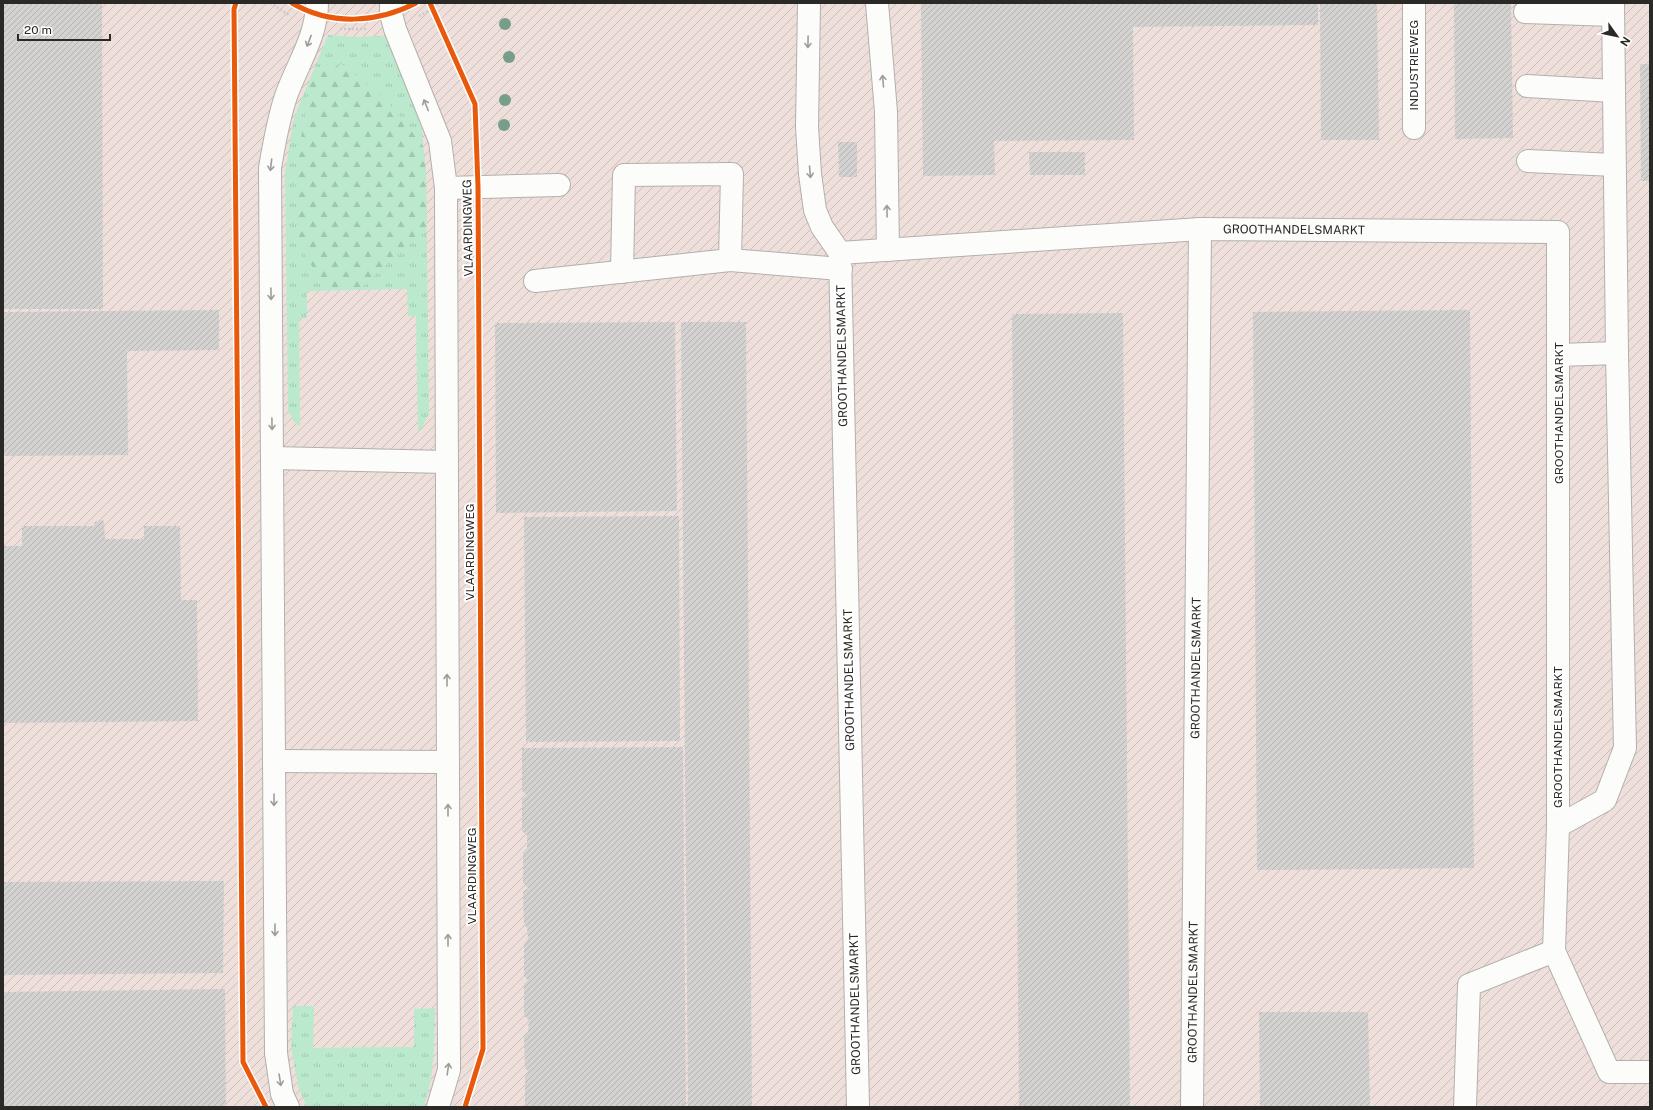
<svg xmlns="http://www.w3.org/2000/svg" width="1653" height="1110" viewBox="0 0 1653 1110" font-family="'Public Sans',sans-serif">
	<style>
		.industrial { fill: url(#industrial-furrows) }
		.grass { fill: url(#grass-tufts) }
		.forest { fill: url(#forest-firs) }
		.building { fill: url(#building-hatch) }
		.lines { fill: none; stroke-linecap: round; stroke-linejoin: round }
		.minor-casing { stroke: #b2b0ad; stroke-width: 24 }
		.path { stroke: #cccac9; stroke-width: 2.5; stroke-dasharray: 2 2; stroke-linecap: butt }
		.minor { stroke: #fcfcfb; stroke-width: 22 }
		.cycleway-casing { stroke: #fff; stroke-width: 8 }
		.cycleway { stroke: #e8590c; stroke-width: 5 }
		.tree { fill: #789d8b }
		.oneway { stroke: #9e9d9b }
		.labels { text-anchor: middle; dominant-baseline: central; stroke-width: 4; stroke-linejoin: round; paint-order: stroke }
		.street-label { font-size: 12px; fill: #2b2926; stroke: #fff }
	</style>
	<defs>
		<pattern id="industrial-furrows" width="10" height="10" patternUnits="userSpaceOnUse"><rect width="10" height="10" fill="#eedfda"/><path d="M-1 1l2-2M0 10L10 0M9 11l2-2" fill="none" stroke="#ccbfbb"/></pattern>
		<pattern id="grass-tufts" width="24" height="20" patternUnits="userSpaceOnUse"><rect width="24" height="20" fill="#bae9cd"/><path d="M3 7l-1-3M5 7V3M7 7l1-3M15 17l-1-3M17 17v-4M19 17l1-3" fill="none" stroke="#a0c8b0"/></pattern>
		<pattern id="forest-firs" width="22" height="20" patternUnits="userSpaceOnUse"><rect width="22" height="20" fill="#bae9cd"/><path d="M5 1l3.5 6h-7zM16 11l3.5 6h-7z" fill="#a0c8b0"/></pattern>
		<pattern id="building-hatch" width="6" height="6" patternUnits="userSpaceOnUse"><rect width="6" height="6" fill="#d3d2d1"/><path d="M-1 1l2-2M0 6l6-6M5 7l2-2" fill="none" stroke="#b5b4b3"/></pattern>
	</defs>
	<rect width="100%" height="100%" fill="#eeebe7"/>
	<!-- industrial -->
	<path class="industrial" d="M 3,3 L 1650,3 L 1650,1107 L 3,1107 Z"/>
	<!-- grass -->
	<path class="grass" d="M 328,35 L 354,37 L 386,36 L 408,84 L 422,130 L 426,172 L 429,413 L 423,426 L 418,432 L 416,316 L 408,316 L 407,289 L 307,291 L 307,318 L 299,319 L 300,426 L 294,422 L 288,410 L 285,173 L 293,123 L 297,110 Z
		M 293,1006 L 314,1006 L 313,1048 L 414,1047 L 414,1009 L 435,1008 L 434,1048 L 431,1080 L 424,1107 L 307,1107 L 298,1086 L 291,1047 Z"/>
	<!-- forest -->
	<path class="forest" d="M 342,64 L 388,102 L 423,146 L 426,172 L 427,227 L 359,290 L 327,290 L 300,247 L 295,192 L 298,157 L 311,76 Z"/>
	<!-- building -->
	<path class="building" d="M 3,3 L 102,3 L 103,309 L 3,309 Z
		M 921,3 L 1318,3 L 1318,25 L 1133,27 L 1134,140 L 994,141 L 995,175 L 923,176 Z
		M 1320,3 L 1377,3 L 1379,140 L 1321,140 Z
		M 1454,3 L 1511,3 L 1513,138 L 1455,139 Z
		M 1640,64 L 1650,64 L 1650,181 L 1641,181 Z
		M 838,142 L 857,142 L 857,177 L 839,177 Z
		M 1029,152 L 1085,152 L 1085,175 L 1030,175 Z
		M 219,310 L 219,350 L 127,351 L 128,455 L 3,456 L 3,312 Z
		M 1470,310 L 1474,868 L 1257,870 L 1253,312 Z
		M 1123,313 L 1130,1107 L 1019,1107 L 1012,314 Z
		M 675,322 L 677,511 L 496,513 L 495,323 Z
		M 681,322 L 746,322 L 752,1107 L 688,1107 Z
		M 679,516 L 680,741 L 526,742 L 524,517 Z
		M 103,520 L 104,522 L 105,539 L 144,539 L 144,526 L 180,526 L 181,600 L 197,600 L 198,721 L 3,723 L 3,546 L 22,546 L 22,526 L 94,526 L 95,522 Z
		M 683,747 L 686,1107 L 525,1107 L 525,1077 L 529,1072 L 525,1068 L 524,1036 L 528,1032 L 529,1020 L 524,1016 L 524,984 L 528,980 L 524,976 L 524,944 L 528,939 L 527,928 L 524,924 L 523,892 L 528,888 L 523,883 L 523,852 L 527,848 L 527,835 L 522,831 L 522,799 L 527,795 L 522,791 L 522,748 Z
		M 224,881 L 223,973 L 3,975 L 3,882 Z
		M 225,989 L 226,1107 L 3,1107 L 3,992 Z
		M 1259,1012 L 1368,1012 L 1370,1107 L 1260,1107 Z"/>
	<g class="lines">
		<!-- minor casing -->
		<g class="minor-casing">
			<g id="minor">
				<path d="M 391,3 L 391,14 L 395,29 L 440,141 L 446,188 L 449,1070 L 438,1107"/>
				<path d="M 809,3 L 807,127 L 810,174 L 815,210 L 822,227 L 840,253"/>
				<path d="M 877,3 L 886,112 L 888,250"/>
				<path d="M 1414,3 L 1414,128"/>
				<path d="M 1525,12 L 1613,15"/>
				<path d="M 1527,86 L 1614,91"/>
				<path d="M 1528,161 L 1614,165"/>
				<path d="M 446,188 L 559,185"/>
				<path d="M 622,272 L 624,175 L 732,174 L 730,260"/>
				<path d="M 535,281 L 730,260 L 841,269"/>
				<path d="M 1559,355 L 1617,353"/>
				<path d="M 273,458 L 446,462"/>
				<path d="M 274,761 L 447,762"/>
				<path d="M 1558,826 L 1605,800 L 1625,748 L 1617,353 L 1613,3"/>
				<path d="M 288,1107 L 282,1094 L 276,1053 L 270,168 C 274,144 278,120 286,96 C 297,65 317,36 317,3"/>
				<path id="s1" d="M 858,1107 L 840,253 L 1200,229 L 1558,232 L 1558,826 L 1554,951 L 1609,1072 L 1650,1072"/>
				<path id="s2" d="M 1192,1107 L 1200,229"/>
				<path d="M 1465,1107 L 1469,985 L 1554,951"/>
			</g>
		</g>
		<!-- path -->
		<path class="path" d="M 270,3 L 289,15
			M 419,16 L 432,9 L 438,3
			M 340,29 L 367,29"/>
		<!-- minor -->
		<use href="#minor" class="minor"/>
		<!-- cycleway casing -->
		<g class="cycleway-casing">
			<path id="cycleway" d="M 236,3 L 234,9 L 243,1062 L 266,1107
				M 292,3 C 331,26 377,23 416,3
				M 430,3 L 475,104 L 478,187 L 483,1049 L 465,1107"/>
		</g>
		<!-- cycleway -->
		<use href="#cycleway" class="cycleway"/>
	</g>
	<!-- trees -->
	<g class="tree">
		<circle cx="505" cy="24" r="6"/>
		<circle cx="509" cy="57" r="6"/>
		<circle cx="505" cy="100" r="6"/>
		<circle cx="504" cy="125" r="6"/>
	</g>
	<!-- one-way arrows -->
	<defs><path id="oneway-shaft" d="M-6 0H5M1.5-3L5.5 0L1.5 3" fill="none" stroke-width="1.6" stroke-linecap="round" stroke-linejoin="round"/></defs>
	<g class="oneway">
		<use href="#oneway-shaft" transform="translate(309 41) rotate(111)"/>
		<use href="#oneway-shaft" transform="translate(808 42) rotate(91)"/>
		<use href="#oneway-shaft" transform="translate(883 81) rotate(-95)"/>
		<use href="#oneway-shaft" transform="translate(426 105) rotate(-112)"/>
		<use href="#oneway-shaft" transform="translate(271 165) rotate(97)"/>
		<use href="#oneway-shaft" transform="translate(810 172) rotate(85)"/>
		<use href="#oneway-shaft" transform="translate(887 211) rotate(-91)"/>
		<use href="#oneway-shaft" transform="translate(271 294) rotate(89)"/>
		<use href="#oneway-shaft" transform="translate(272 424) rotate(89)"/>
		<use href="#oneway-shaft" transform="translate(447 680) rotate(-90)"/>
		<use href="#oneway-shaft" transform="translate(274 800) rotate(90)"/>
		<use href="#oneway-shaft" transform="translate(448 810) rotate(-90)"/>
		<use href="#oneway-shaft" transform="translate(275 930) rotate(90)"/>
		<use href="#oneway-shaft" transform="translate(448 940) rotate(-90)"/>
		<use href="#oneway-shaft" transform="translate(448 1069) rotate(-82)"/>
		<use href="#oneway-shaft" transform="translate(280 1080) rotate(81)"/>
	</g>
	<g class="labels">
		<!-- street labels -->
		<g class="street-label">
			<text transform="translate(1414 65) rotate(-90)">INDUSTRIEWEG</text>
			<text transform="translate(468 228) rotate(-91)">VLAARDINGWEG</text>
			<text stroke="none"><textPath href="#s1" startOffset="1309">GROOTHANDELSMARKT</textPath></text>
			<text transform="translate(842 356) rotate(-91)">GROOTHANDELSMARKT</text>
			<text transform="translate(1559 413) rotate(-90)">GROOTHANDELSMARKT</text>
			<text transform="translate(470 552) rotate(-90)">VLAARDINGWEG</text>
			<text stroke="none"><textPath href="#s2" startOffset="439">GROOTHANDELSMARKT</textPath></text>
			<text transform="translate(849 680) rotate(-91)">GROOTHANDELSMARKT</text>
			<text transform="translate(1558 737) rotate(-90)">GROOTHANDELSMARKT</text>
			<text transform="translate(472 876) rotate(-90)">VLAARDINGWEG</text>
			<text stroke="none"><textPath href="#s2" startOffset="115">GROOTHANDELSMARKT</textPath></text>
			<text transform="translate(855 1004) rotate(-91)">GROOTHANDELSMARKT</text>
		</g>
	</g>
	<!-- border -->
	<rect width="1653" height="1110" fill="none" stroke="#2b2926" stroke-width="8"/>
	<!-- north arrow -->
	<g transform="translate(1617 36) rotate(123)" stroke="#ffffff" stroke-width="3" paint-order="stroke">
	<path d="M0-3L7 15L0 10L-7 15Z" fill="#2b2926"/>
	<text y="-6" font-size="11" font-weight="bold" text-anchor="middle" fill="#2b2926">N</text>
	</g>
	<!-- scale -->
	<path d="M18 34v6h92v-6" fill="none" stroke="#2b2926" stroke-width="2"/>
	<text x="24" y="34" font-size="12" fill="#2b2926" stroke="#ffffff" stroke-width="3" paint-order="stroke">20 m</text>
</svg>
